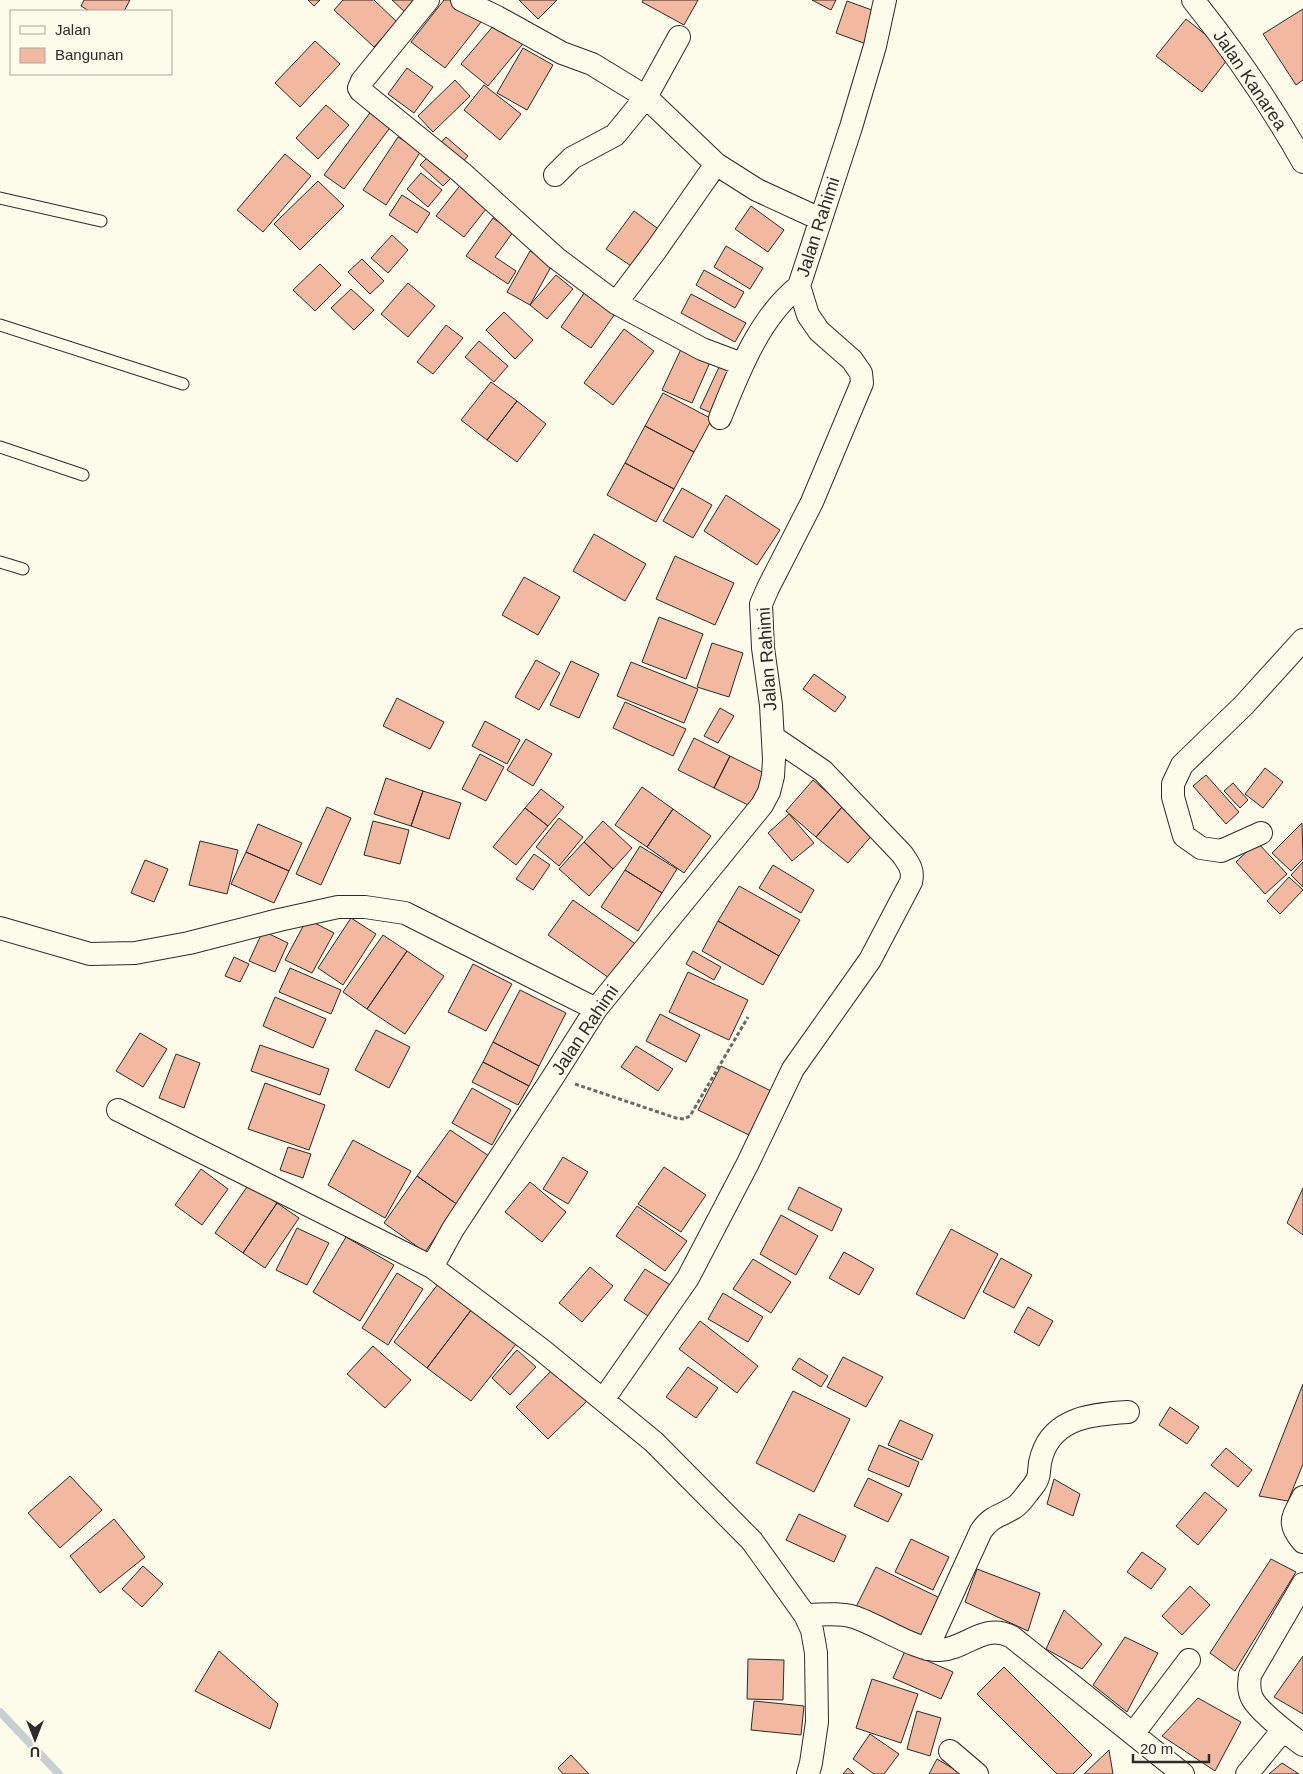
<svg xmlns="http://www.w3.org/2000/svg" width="1303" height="1774" viewBox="0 0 1303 1774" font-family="Arial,sans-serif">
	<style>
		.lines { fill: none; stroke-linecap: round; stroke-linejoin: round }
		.stream { stroke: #c7d0d0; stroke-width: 8 }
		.building { fill: #f2b8a0; stroke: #2b2b2b }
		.lane-casing { stroke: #2b2b2b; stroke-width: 13 }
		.street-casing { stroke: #2b2b2b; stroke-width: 24 }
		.path { stroke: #6a6964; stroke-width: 3; stroke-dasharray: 4 2.5; stroke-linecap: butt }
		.lane { stroke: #fdfbea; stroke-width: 11 }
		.street { stroke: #fdfbea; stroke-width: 22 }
		.labels { text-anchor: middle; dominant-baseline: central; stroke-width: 4; stroke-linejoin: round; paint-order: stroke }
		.street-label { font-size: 18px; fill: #2b2b2b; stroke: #fdfbea }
	</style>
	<rect width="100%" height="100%" fill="#fdfbea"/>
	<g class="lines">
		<!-- stream -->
		<path class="stream" d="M 0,1712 L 59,1774"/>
	</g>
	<!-- building -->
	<path class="building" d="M 84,0 L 130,0 L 124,11 L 89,11 L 81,6 Z
		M 308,0 L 320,0 L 314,6 Z
		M 343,0 L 374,0 L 397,22 L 374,47 L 334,10 Z
		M 392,0 L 418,0 L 406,13 Z
		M 444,0 L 452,0 L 481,22 L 445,68 L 411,42 Z
		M 519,0 L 557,0 L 538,19 Z
		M 643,0 L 698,0 L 684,25 L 642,2 Z
		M 812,0 L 836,0 L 831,10 Z
		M 847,1 L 880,13 L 869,45 L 836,33 Z
		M 1303,9 L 1303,80 L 1296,85 L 1263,34 Z
		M 500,18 L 526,40 L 488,86 L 461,64 Z
		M 1186,19 L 1231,55 L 1202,92 L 1156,56 Z
		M 315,41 L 340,64 L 300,107 L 275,83 Z
		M 523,48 L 553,65 L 527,110 L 497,93 Z
		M 407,68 L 433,87 L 414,113 L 388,94 Z
		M 455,80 L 470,96 L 433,132 L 418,116 Z
		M 484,85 L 521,114 L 500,140 L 464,110 Z
		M 326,105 L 349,125 L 318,159 L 296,138 Z
		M 372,110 L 392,125 L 344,189 L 324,175 Z
		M 398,137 L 421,151 L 386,205 L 363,190 Z
		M 446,137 L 468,156 L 459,166 L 437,147 Z
		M 285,154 L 311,176 L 263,232 L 237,210 Z
		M 431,154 L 454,175 L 443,186 L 420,165 Z
		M 421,173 L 442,190 L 428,207 L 407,189 Z
		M 318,181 L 344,206 L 300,250 L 274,224 Z
		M 462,183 L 490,204 L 464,237 L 436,216 Z
		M 402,195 L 430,213 L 417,233 L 389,215 Z
		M 751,206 L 784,230 L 768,252 L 735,229 Z
		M 634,211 L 661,231 L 634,268 L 606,249 Z
		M 493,218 L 513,232 L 495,257 L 516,271 L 508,284 L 466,256 Z
		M 392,235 L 408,250 L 388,273 L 371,258 Z
		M 726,246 L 763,268 L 750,289 L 714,267 Z
		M 530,251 L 553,263 L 530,305 L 507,292 Z
		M 362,259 L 384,281 L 370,294 L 348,272 Z
		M 320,264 L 341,285 L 315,311 L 293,290 Z
		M 704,270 L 744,292 L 735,308 L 696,285 Z
		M 556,275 L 573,289 L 547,319 L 530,305 Z
		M 408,283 L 435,306 L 408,337 L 381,314 Z
		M 351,289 L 374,310 L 354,330 L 331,308 Z
		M 587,289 L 617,311 L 591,348 L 561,327 Z
		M 691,294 L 746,323 L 735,342 L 681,313 Z
		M 504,312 L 533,340 L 515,359 L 486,330 Z
		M 446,325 L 463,338 L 433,374 L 417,362 Z
		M 624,329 L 654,351 L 613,405 L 584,383 Z
		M 479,341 L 508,366 L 494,382 L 465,357 Z
		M 682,347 L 711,360 L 692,403 L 662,390 Z
		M 720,365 L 736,373 L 716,415 L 700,408 Z
		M 491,382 L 517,401 L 487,440 L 461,420 Z
		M 663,393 L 712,419 L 694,452 L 645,426 Z
		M 517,401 L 546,424 L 517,462 L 487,440 Z
		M 645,426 L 694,452 L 674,489 L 625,463 Z
		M 625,463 L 674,489 L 656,522 L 607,495 Z
		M 682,488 L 712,505 L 693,538 L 663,521 Z
		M 726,495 L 780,530 L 757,565 L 704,531 Z
		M 594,534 L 646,564 L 625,601 L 573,571 Z
		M 675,556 L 734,583 L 715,625 L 656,599 Z
		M 524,577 L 560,597 L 538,635 L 502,615 Z
		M 659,617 L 703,634 L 686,679 L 642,662 Z
		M 712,643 L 743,653 L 729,697 L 697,687 Z
		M 536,660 L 560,673 L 539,710 L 515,697 Z
		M 571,661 L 599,674 L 579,718 L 550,705 Z
		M 631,662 L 698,689 L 684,723 L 617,696 Z
		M 814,674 L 846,697 L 835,712 L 803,689 Z
		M 397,698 L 444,722 L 430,749 L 383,726 Z
		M 625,702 L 686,729 L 673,756 L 613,728 Z
		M 720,708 L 734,716 L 718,743 L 704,736 Z
		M 485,721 L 520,740 L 507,764 L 472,746 Z
		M 694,738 L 730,756 L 714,788 L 678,770 Z
		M 526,739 L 552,754 L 533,786 L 507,770 Z
		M 480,754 L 504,767 L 486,801 L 462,789 Z
		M 730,756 L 766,774 L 750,806 L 714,788 Z
		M 1265,768 L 1283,782 L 1263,808 L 1245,794 Z
		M 1206,775 L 1239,812 L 1226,824 L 1193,786 Z
		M 386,778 L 423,791 L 411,826 L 374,814 Z
		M 813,780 L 843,806 L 816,837 L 786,811 Z
		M 1233,783 L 1248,800 L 1240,808 L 1224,791 Z
		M 642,787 L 673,809 L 647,847 L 615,825 Z
		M 541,789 L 564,807 L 548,826 L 525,808 Z
		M 423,791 L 461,803 L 449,839 L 411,826 Z
		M 843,806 L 874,833 L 848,863 L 816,837 Z
		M 327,807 L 351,818 L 321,885 L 296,874 Z
		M 525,808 L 548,826 L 516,865 L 493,847 Z
		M 673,809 L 711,836 L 684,873 L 647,847 Z
		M 789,814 L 814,843 L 792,861 L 768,833 Z
		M 559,818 L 583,837 L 559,866 L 536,847 Z
		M 373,821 L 409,830 L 400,864 L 364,855 Z
		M 603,821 L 632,848 L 613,869 L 584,842 Z
		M 1302,823 L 1303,859 L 1291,871 L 1272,853 Z
		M 258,824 L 302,843 L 289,871 L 246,852 Z
		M 200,841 L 238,850 L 227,894 L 189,885 Z
		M 584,842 L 613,869 L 589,896 L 559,869 Z
		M 1257,842 L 1287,874 L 1265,894 L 1236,862 Z
		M 640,846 L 677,869 L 662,893 L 625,870 Z
		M 246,852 L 289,871 L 274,903 L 231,884 Z
		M 534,854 L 550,865 L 533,890 L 516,879 Z
		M 145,860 L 168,869 L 154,902 L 131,893 Z
		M 1303,862 L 1303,887 L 1291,875 Z
		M 773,865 L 814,890 L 801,913 L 759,888 Z
		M 625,870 L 662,893 L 638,931 L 601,907 Z
		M 1289,877 L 1303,890 L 1280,914 L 1267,901 Z
		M 739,886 L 800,920 L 779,956 L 718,921 Z
		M 573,900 L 637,945 L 612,980 L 548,935 Z
		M 351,918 L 376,934 L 343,985 L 318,968 Z
		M 307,919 L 334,933 L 312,973 L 285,960 Z
		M 718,921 L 779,956 L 763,985 L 702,951 Z
		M 263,931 L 288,943 L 275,972 L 249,961 Z
		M 383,935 L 407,951 L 367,1009 L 343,992 Z
		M 407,951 L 444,976 L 405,1034 L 367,1009 Z
		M 693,951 L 721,967 L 714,980 L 686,964 Z
		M 234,957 L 249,964 L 240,982 L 225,976 Z
		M 473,964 L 512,984 L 486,1031 L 448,1012 Z
		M 290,968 L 341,990 L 331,1014 L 279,992 Z
		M 688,972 L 748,1000 L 729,1040 L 669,1012 Z
		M 520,990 L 566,1013 L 539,1066 L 493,1042 Z
		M 275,997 L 326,1019 L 313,1048 L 263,1026 Z
		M 660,1014 L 700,1035 L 686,1062 L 646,1041 Z
		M 376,1030 L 410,1047 L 389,1088 L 355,1070 Z
		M 140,1033 L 167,1049 L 143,1087 L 116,1071 Z
		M 493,1042 L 539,1066 L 529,1086 L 483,1062 Z
		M 260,1045 L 329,1069 L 320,1095 L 251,1071 Z
		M 636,1046 L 673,1069 L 658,1091 L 621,1067 Z
		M 176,1054 L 200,1063 L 184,1108 L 159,1098 Z
		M 483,1062 L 529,1086 L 518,1105 L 472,1082 Z
		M 721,1066 L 775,1093 L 753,1137 L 698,1110 Z
		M 265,1083 L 325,1105 L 309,1150 L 248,1129 Z
		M 472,1088 L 511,1110 L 492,1145 L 452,1123 Z
		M 450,1130 L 492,1158 L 458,1205 L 417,1176 Z
		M 353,1140 L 411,1171 L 385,1218 L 328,1185 Z
		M 288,1147 L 311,1154 L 303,1178 L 280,1170 Z
		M 563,1157 L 588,1172 L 568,1204 L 543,1189 Z
		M 664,1167 L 706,1195 L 681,1232 L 638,1204 Z
		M 201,1169 L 228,1189 L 202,1225 L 175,1205 Z
		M 417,1176 L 458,1205 L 425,1252 L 384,1223 Z
		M 530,1182 L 566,1212 L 542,1242 L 505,1212 Z
		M 249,1184 L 277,1203 L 243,1253 L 215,1233 Z
		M 799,1187 L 842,1209 L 832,1231 L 788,1209 Z
		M 1303,1188 L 1303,1235 L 1287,1223 Z
		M 277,1203 L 299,1218 L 265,1268 L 243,1253 Z
		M 637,1206 L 687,1241 L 665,1271 L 616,1236 Z
		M 781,1215 L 818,1236 L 796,1275 L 760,1254 Z
		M 297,1228 L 329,1243 L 307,1285 L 276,1270 Z
		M 951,1229 L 998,1254 L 964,1319 L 916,1294 Z
		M 346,1237 L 394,1265 L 360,1321 L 313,1292 Z
		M 844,1252 L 874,1269 L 859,1295 L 829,1278 Z
		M 1001,1258 L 1032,1275 L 1014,1308 L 983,1292 Z
		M 753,1259 L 791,1282 L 771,1313 L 733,1289 Z
		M 590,1267 L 613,1286 L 582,1322 L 559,1303 Z
		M 645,1269 L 672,1286 L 651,1318 L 624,1300 Z
		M 397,1273 L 423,1289 L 388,1345 L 362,1328 Z
		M 441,1280 L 475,1305 L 427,1368 L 394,1342 Z
		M 723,1293 L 763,1317 L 748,1342 L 708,1319 Z
		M 475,1305 L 520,1339 L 471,1401 L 427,1368 Z
		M 1028,1307 L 1053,1321 L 1039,1346 L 1014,1332 Z
		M 700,1321 L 758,1366 L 737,1393 L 679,1349 Z
		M 373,1346 L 411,1380 L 385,1408 L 347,1374 Z
		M 517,1350 L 536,1367 L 510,1395 L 492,1378 Z
		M 843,1357 L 883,1377 L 866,1407 L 827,1387 Z
		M 799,1358 L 828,1376 L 821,1387 L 792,1369 Z
		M 556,1366 L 589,1399 L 548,1439 L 516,1407 Z
		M 688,1367 L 718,1388 L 696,1418 L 666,1397 Z
		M 1303,1384 L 1303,1464 L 1288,1501 L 1259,1496 Z
		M 793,1391 L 850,1419 L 814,1492 L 756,1463 Z
		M 1170,1407 L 1199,1427 L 1187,1444 L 1159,1425 Z
		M 900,1420 L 933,1435 L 922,1460 L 888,1445 Z
		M 879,1445 L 919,1462 L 909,1487 L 868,1470 Z
		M 1226,1448 L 1252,1470 L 1238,1487 L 1211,1465 Z
		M 70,1476 L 102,1510 L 60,1548 L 28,1513 Z
		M 868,1478 L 902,1494 L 888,1522 L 854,1506 Z
		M 1054,1479 L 1080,1494 L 1073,1516 L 1047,1504 Z
		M 1205,1492 L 1227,1510 L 1198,1545 L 1176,1526 Z
		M 799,1514 L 846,1536 L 834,1562 L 786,1540 Z
		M 114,1519 L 145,1557 L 100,1593 L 70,1556 Z
		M 911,1539 L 949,1557 L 933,1590 L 895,1572 Z
		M 1142,1552 L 1166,1569 L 1151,1589 L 1127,1572 Z
		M 1271,1559 L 1296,1572 L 1235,1671 L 1210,1653 Z
		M 143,1566 L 163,1584 L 142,1607 L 122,1589 Z
		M 876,1567 L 944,1600 L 923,1641 L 856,1607 Z
		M 977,1569 L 1040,1593 L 1028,1631 L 965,1602 Z
		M 1190,1586 L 1210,1605 L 1182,1635 L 1162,1616 Z
		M 1064,1610 L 1102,1644 L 1082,1669 L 1046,1649 Z
		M 1125,1637 L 1158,1653 L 1127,1712 L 1093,1685 Z
		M 219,1651 L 278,1704 L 270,1729 L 195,1691 Z
		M 905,1651 L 953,1672 L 941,1699 L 893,1678 Z
		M 1303,1656 L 1303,1714 L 1274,1697 Z
		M 748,1659 L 784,1660 L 783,1700 L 747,1699 Z
		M 1004,1667 L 1092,1755 L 1073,1774 L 1057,1774 L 977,1694 Z
		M 872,1679 L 918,1694 L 901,1743 L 856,1728 Z
		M 1198,1698 L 1241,1722 L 1215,1771 L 1162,1736 Z
		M 754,1701 L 804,1706 L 801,1735 L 751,1730 Z
		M 917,1711 L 941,1718 L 930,1756 L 907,1749 Z
		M 870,1734 L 899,1754 L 884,1774 L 874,1774 L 853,1759 Z
		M 1109,1750 L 1113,1774 L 1084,1774 Z
		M 571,1755 L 589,1774 L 563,1774 L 558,1768 Z
		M 937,1759 L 962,1774 L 929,1774 Z
		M 1282,1763 L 1299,1774 L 1269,1774 Z
		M 848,1768 L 854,1774 L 843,1774 Z"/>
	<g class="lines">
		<!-- lane casing -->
		<g class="lane-casing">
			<path id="lane" d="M 0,198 L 101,221
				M 0,325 L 183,384
				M 0,447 L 83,475
				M 0,562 L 23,569"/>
		</g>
		<!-- street casing -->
		<g class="street-casing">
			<path id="street" d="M 428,0 L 362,81 L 359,88 L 361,91 L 462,173 L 556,258 L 616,303
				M 462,0 L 497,17 L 562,53 L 592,64 L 646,97 L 716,164 L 757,190 L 820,219
				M 1193,0 C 1234,51 1271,105 1303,162
				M 716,164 L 656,250 L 616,303 L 702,349 L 742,364
				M 555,175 L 572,158 L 615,135 L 646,97 L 679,37
				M 720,418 C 739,371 759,318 799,286
				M 1261,833 L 1221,851 L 1201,848 L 1184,836 L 1173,797 L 1173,784 L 1182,765 L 1244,705 L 1303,640
				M 0,928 L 90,954 L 135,953 L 189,943 L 279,920 L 338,907 L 365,907 L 405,913 L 596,1009
				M 118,1110 L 432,1267 L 542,1350 L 654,1442 L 752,1541 L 805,1615 L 812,1630 L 816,1653 L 817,1722 L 811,1763 L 808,1774
				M 432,1267 L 453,1229 L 553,1077 L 596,1009 L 762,805 L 769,792 L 773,776 L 774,759 L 771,705 L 763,648 L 761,604 L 768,588 L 812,502 L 862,383 L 861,373 L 852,360 L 819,331 L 808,315 L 799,286 L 851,127 L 875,46 L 885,0
				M 603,1400 L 688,1278 L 748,1163 L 793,1069 L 870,960 L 911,882 C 914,870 909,864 902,854 L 823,771 L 773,737
				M 1303,1497 C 1293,1518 1286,1522 1303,1542
				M 1303,1584 L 1250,1675 C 1249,1683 1248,1690 1252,1698 C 1258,1711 1291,1736 1303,1745
				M 805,1615 C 821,1615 839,1612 854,1617 C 877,1624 918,1652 940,1650 C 966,1649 984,1622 1012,1637 L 1183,1774
				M 927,1649 L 981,1531 C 992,1515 1000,1517 1015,1507 C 1021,1503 1025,1496 1030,1490 C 1044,1474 1036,1472 1042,1455 C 1054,1417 1094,1414 1128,1412
				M 1133,1734 L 1189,1660
				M 950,1751 L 977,1774
				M 1247,1774 L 1283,1730"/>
		</g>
		<!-- path -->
		<path class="path" d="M 575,1084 L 676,1118 L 684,1119 L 690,1116 L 748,1017"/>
		<!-- lane -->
		<use href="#lane" class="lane"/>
		<!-- street -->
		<use href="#street" class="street"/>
	</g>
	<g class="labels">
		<!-- street labels -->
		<g class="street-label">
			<text transform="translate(1250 80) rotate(56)">Jalan Kanarea</text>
			<text transform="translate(818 227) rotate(-72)">Jalan Rahimi</text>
			<text transform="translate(767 659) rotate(-94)">Jalan Rahimi</text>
			<text transform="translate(585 1030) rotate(-56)">Jalan Rahimi</text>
		</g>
	</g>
	<!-- legend -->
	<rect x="10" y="10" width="162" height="65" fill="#fdfbea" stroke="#a9a89e"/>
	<rect x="20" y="26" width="25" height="8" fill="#fdfbea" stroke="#a9a89e"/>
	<text x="55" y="35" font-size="15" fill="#2b2b2b">Jalan</text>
	<rect x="20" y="48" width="25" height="15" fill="#f2b8a0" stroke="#a9a89e"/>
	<text x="55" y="60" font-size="15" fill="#2b2b2b">Bangunan</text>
	<!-- north arrow -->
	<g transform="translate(35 1739) rotate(180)" stroke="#fdfbea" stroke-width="4" paint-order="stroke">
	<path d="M0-4L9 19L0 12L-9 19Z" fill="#2b2b2b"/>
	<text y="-8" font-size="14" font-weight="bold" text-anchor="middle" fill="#2b2b2b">U</text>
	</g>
	<!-- scale -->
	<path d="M1133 1754v8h76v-8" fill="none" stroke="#2b2b2b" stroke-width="2.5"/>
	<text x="1140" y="1754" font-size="15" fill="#2b2b2b" stroke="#fdfbea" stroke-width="4" paint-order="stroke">20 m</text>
</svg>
